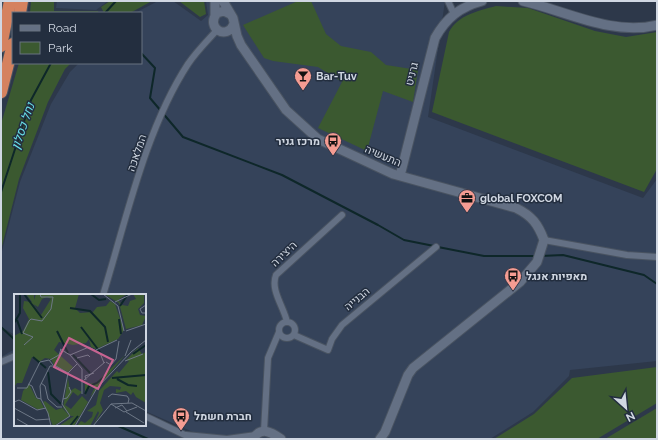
<svg xmlns="http://www.w3.org/2000/svg" width="658" height="440" viewBox="0 0 658 440" font-family="Raleway,Heebo,sans-serif">
	<style>
		.built { fill: #35435a }
		.green { fill: #3b5930 }
		.lines { fill: none; stroke-linecap: round; stroke-linejoin: round }
		.stream { stroke: #0e2729; stroke-width: 2 }
		.street-casing { stroke: #495361; stroke-width: 8 }
		.secondary-casing { stroke: #495361; stroke-width: 11 }
		.highway-casing { stroke: #495361; stroke-width: 14 }
		.street { stroke: #647084; stroke-width: 6 }
		.secondary { stroke: #647084; stroke-width: 9 }
		.highway { stroke: #d5825f; stroke-width: 12 }
		.labels { text-anchor: middle; dominant-baseline: central; stroke-width: 3; stroke-linejoin: round; paint-order: stroke }
		.street-label { font-size: 11px; fill: #d0d7e2; stroke: #232e3f }
		.poi-label { font-size: 11px; font-weight: bold; fill: #d0d7e2; stroke: #232e3f; text-anchor: start }
		.water-label { font-size: 12px; font-style: italic; fill: #69e2e9; stroke: #232e3f }
		.inset-river { fill: none; stroke: #0e2729; stroke-width: 2 }
		.inset-road { fill: none; stroke: #6e7887; stroke-width: 1 }
		.view { fill: #c86491; fill-opacity: 0.15; stroke: #c86491; stroke-width: 2 }
		.inset-edge { fill: none; stroke: #d0d7e2; stroke-width: 2 }
	</style>
	<rect width="100%" height="100%" fill="#2d384a"/>
	<!-- built -->
	<path class="built" d="M 57,1 L 108,1 L 96,10 L 56,8 Z
		M 158,1 L 173,1 L 201,21 L 208,15 L 206,1 L 445,1 L 428,117 L 643,198 L 657,179 L 657,361 L 570,370 L 569,376 L 533,412 L 490,439 L 286,439 L 268,429 L 251,434 L 219,437 L 251,435 L 266,430 L 271,431 L 281,439 L 1,439 L 1,357 L 15,349 L 15,425 L 145,425 L 145,414 L 173,427 L 200,435 L 145,411 L 145,295 L 15,295 L 15,335 L 1,327 L 1,255 L 20,182 L 51,104 L 70,72 L 79,63 L 141,63 L 141,13 L 135,13 Z"/>
	<!-- green -->
	<path class="green" d="M 31,1 L 54,1 L 54,11 L 98,11 L 99,13 L 30,13 Z
		M 110,1 L 152,1 L 130,13 L 104,13 L 101,7 Z
		M 179,1 L 204,1 L 206,14 L 200,17 Z
		M 298,1 L 311,1 L 326,34 L 341,46 L 371,52 L 386,65 L 418,70 L 413,102 L 383,91 L 367,151 L 318,128 L 342,82 L 318,67 L 273,61 L 264,58 L 243,25 Z
		M 496,6 L 528,8 L 595,31 L 626,37 L 657,32 L 657,169 L 644,192 L 432,112 L 449,32 C 458,15 478,11 496,6 Z
		M 19,63 L 71,63 L 65,69 L 48,102 L 19,179 L 1,250 L 1,124 Z
		M 657,367 L 657,403 L 597,439 L 494,439 L 534,414 L 572,378 Z
		M 657,408 L 657,439 L 605,439 Z"/>
	<g class="lines">
		<!-- stream -->
		<path class="stream" d="M 105,13 L 116,1
			M 141,53 L 155,68 L 150,98 L 183,137 L 282,175 L 378,225 L 404,240 L 434,246
			M 1,192 L 31,100 L 51,63
			M 438,247 L 484,256 L 537,256
			M 541,256 L 563,255 L 644,275 L 657,284
			M 1,327 L 15,340
			M 116,425 L 148,439"/>
		<!-- street casing -->
		<g class="street-casing">
			<path id="street" d="M 448,1 L 454,14
				M 544,240 L 627,255 L 657,257
				M 103,295 C 126,221 145,130 188,64 C 196,52 207,41 217,30
				M279 330a8 8 0 1 1 16 0a8 8 0 1 1-16 0Z
				M 287,322 C 284,307 270,290 276,275 L 342,215
				M 294,335 L 328,350 L 332,339 L 342,325 L 436,247
				M 1,362 L 15,356
				M 145,416 L 189,437
				M 264,431 L 268,358 L 279,332
				M 186,435 L 227,439 L 256,435"/>
		</g>
		<!-- secondary casing -->
		<g class="secondary-casing">
			<path id="secondary" d="M 215,1 L 215,16
				M 223,1 L 233,18 L 237,36 L 241,45 L 286,110 L 318,139 L 393,174 L 516,208 C 532,216 538,224 544,240 L 537,262 L 520,282 L 413,368 L 408,375 L 385,432 L 380,439
				M 523,1 C 566,11 612,36 657,25
				M 230,14 L 224,11 L 217,13 C 205,28 227,41 234,24
				M 400,176 L 435,38 C 446,18 460,7 482,1
				M 253,439 C 261,426 271,432 281,439"/>
		</g>
		<!-- highway casing -->
		<g class="highway-casing">
			<path id="highway" d="M 20,13 L 22,1
				M 1,46 L 10,1
				M 1,92 L 13,44"/>
		</g>
		<!-- street -->
		<use href="#street" class="street"/>
		<!-- secondary -->
		<use href="#secondary" class="secondary"/>
		<!-- highway -->
		<use href="#highway" class="highway"/>
	</g>
	<!-- icons -->
	<defs>
		<g id="bar-pin" transform="scale(0.9)"><path d="M0 17L-7.5 6A9.5 9.5 0 1 1 7.5 6Z" fill="#f59c92" stroke="#232e3f"/><path d="M-6-5H6L.8 .8V4.5H3.5V6h-7V4.5H-.8V.8Z" fill="#111"/></g>
		<g id="bus-pin" transform="scale(0.9)"><path d="M0 17L-7.5 6A9.5 9.5 0 1 1 7.5 6Z" fill="#f59c92" stroke="#232e3f"/><path d="M-5-6H5V4H4V6H2V4H-2V6H-4V4H-5ZM-3.5-4V0h7V-4ZM-3.5 1.2v1.5H-2V1.2ZM2 1.2v1.5H3.5V1.2Z" fill="#111"/></g>
		<g id="office-pin" transform="scale(0.9)"><path d="M0 17L-7.5 6A9.5 9.5 0 1 1 7.5 6Z" fill="#f59c92" stroke="#232e3f"/><path d="M-6-3h4V-5.5h4V-3h4V5H-6ZM-1-4.5V-3h2v-1.5ZM-6 0V1H6V0Z" fill="#111"/></g>
	</defs>
	<g fill-rule="evenodd">
		<use href="#bar-pin" x="303" y="76"/>
		<use href="#bus-pin" x="333" y="141"/>
		<use href="#office-pin" x="467" y="198"/>
		<use href="#bus-pin" x="513" y="276"/>
		<use href="#bus-pin" x="181" y="416"/>
	</g>
	<g class="labels">
		<!-- street labels -->
		<g class="street-label">
			<text transform="translate(412 74) rotate(-76)">גרניט</text>
			<text transform="translate(137 153) rotate(-71)">המלאכה</text>
			<text transform="translate(383 156) rotate(23)">התעשיה</text>
			<text transform="translate(284 254) rotate(-44)">היצירה</text>
			<text transform="translate(357 299) rotate(-40)">הבנייה</text>
		</g>
		<!-- poi labels -->
		<g class="poi-label">
			<text x="316" y="76">Bar-Tuv</text>
			<text x="320" y="141" text-anchor="end">מרכז גניר</text>
			<text x="480" y="198">global FOXCOM</text>
			<text x="526" y="276">מאפיות אנגל</text>
			<text x="194" y="416">חברת חשמל</text>
		</g>
		<!-- water labels -->
		<g class="water-label">
			<text transform="translate(23 126) rotate(-71)">נחל כסלון</text>
		</g>
	</g>
	<!-- overview -->
	<g transform="translate(14 294)">
		<rect width="132" height="132" fill="#2d384a"/>
		<path d="M 12,0 L 20,0 L 20,6 L 22,0 L 65,0 L 61,14 L 66,19 L 79,18 L 83,13 L 92,12 L 96,7 L 101,10 L 110,36 L 104,45 L 82,55 L 77,53 L 75,45 L 72,49 L 59,51 L 45,48 L 40,56 L 59,73 L 54,78 L 40,71 L 37,65 L 31,64 L 25,68 L 18,63 L 8,89 L 3,89 L 0,93 L 0,42 L 9,37 L 15,25 L 9,14 L 10,7 L 18,8 ZM 33,3 L 37,5 L 27,21 L 19,10 L 24,13 L 28,5 ZM 90,0 L 113,0 L 104,6 L 108,11 L 114,12 L 116,7 L 122,5 L 119,0 L 130,0 L 130,9 L 124,15 L 126,21 L 132,22 L 128,31 L 112,35 L 105,9 ZM 124,54 L 128,60 L 132,58 L 132,109 L 122,103 L 119,98 L 117,101 L 112,97 L 102,99 L 102,95 L 106,96 L 107,93 L 96,92 L 90,96 L 86,109 L 89,116 L 80,130 L 85,119 L 84,117 L 76,132 L 63,132 L 67,127 L 71,129 L 78,123 L 79,118 L 73,117 L 82,111 L 85,97 L 103,77 L 105,79 L 115,67 L 112,66 ZM 111,61 L 76,103 L 81,93 L 78,91 L 71,100 L 73,102 L 71,101 L 71,87 L 73,90 L 82,89 ZM 54,84 L 56,97 L 61,94 L 68,98 L 64,102 L 59,98 L 51,111 L 57,115 L 68,102 L 74,108 L 60,132 L 45,132 L 60,122 L 57,122 L 49,114 ZM 15,90 L 22,104 L 26,106 L 30,114 L 25,116 L 7,106 L 9,97 ZM 31,107 L 42,116 L 48,114 L 56,122 L 39,132 L 29,108 Z" fill="#3b5930" fill-rule="evenodd"/>
		<path class="inset-river" d="M 10,0 L 28,24M 77,0 L 85,6 L 92,5M 106,12 L 114,0M 56,14 L 76,17 L 91,33 L 94,48M 105,25 L 107,40M 3,26 L 8,40M 0,29 L 6,19 L 6,0M 67,33 L 86,58M 43,37 L 54,59M 119,60 L 132,51M 59,61 L 76,79M 19,63 L 32,74M 34,78 L 37,100 L 47,110M 98,84 L 132,81M 103,85 L 114,91 L 123,92M 71,100 L 75,92 L 83,89 L 91,82M 56,132 L 64,122"/>
		<path class="inset-road" d="M 89,0 L 104,12 L 110,37M 101,8 L 118,0M 132,11 L 126,15 L 128,19 L 132,19M 112,37 L 132,30M 10,51 L 19,43 L 9,39 L 15,27 L 17,25 L 28,27 L 37,15 L 39,3 L 27,3 L 26,0M 46,55 L 56,61 L 68,75 L 68,100M 82,56 L 103,46M 56,61 L 75,53 L 86,59 L 90,69M 111,62 L 117,46M 63,64 L 74,61 L 76,63M 36,66 L 45,61 L 47,55M 111,67 L 129,60M 92,68 L 97,71 L 102,65 L 105,47M 54,79 L 48,110 L 56,122M 54,79 L 63,70M 70,86 L 91,68M 72,86 L 71,82 L 80,79M 27,89 L 31,92 L 34,105 L 43,113 L 48,113M 14,90 L 18,92 L 23,104 L 27,105M 3,94 L 13,94 L 26,68 L 35,66 L 39,71M 94,103 L 98,100 L 113,102 L 115,105 L 114,109M 49,105 L 53,104 L 57,98 L 55,93M 0,108 L 5,106 L 23,116 L 32,114M 97,110 L 118,109 L 132,117M 97,110 L 110,118 L 123,113M 0,114 L 22,126 L 36,125M 101,114 L 108,111 L 113,117M 112,118 L 130,129M 3,125 L 15,132M 37,132 L 34,119 L 27,105 L 26,92 L 36,72 L 42,72 L 54,79M 41,132 L 56,122M 61,132 L 83,94 L 117,58 L 132,46M 79,132 L 97,110"/>
		<path class="view" d="M 55,44 L 99,66 L 84,95 L 40,73 Z"/>
		<rect width="132" height="132" class="inset-edge"/>
	</g>
	<!-- border -->
	<rect width="658" height="440" fill="none" stroke="#d0d7e2" stroke-width="4"/>
	<!-- legend -->
	<rect x="12" y="12" width="130" height="52" fill="#232e3f" stroke="#687280"/>
	<rect x="20" y="25" width="20" height="6" fill="#647084" stroke="#687280"/>
	<text x="48" y="32" font-size="12" fill="#d0d7e2">Road</text>
	<rect x="20" y="42" width="20" height="12" fill="#3b5930" stroke="#687280"/>
	<text x="48" y="52" font-size="12" fill="#d0d7e2">Park</text>
	<!-- north arrow -->
	<g transform="translate(626 408) rotate(153)" stroke="#232e3f" stroke-width="3" paint-order="stroke">
	<path d="M0-3L7 15L0 10L-7 15Z" fill="#d0d7e2"/>
	<text y="-6" font-size="11" font-weight="bold" text-anchor="middle" fill="#d0d7e2">N</text>
	</g>
</svg>
